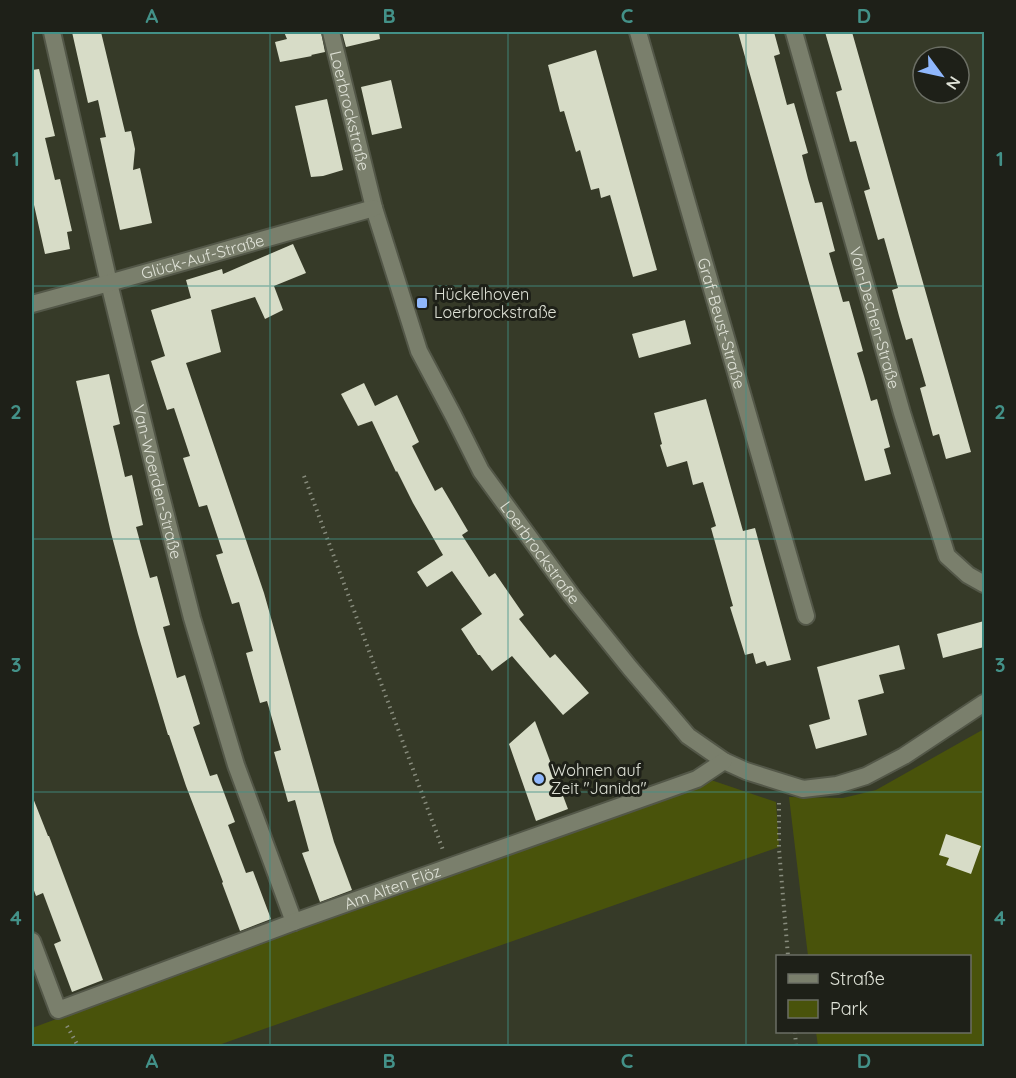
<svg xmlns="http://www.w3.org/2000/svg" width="1016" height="1078" viewBox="0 0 1016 1078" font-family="Quicksand,sans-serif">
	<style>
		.green { fill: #49530b }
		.building { fill: #d7dcc7 }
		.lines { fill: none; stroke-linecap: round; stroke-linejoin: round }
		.minor-casing { stroke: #535748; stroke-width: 20 }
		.path { stroke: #888c7d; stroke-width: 4; stroke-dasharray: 1.5 4.5; stroke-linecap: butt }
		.minor { stroke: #7a7f6c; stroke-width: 16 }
		.grid { fill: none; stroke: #439188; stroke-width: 1.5; stroke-opacity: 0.55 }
		.poi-dot { fill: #90b8fd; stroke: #1e2018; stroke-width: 2 }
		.labels { text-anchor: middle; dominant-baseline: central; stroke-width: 6; stroke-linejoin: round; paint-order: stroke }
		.street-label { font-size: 16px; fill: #dfe2d7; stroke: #1e2018 }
		.poi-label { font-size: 16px; fill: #dfe2d7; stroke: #1e2018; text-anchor: start }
		.neatline { fill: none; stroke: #439188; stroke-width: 2 }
		.grid-label { font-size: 20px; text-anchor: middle; font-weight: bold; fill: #439188 }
	</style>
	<rect width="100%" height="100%" fill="#363a28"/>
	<!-- green -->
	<path class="green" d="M 984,729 L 984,1046 L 818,1046 L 816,1032 L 970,1032 L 970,956 L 808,956 L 789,797 L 843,798 L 876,790 Z
		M 708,779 L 776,802 L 779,847 L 216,1046 L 37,1046 L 32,1041 L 32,1028 Z"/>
	<!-- building -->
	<path class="building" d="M 72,32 L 101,32 L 125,132 L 131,131 L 135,149 L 133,170 L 140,168 L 152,223 L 120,230 L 100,138 L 106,137 L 98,100 L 88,103 Z
		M 284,32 L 321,32 L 325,52 L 311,55 L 312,56 L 280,62 L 275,42 L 287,39 Z
		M 342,32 L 379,32 L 380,39 L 346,47 Z
		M 738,32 L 774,32 L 780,54 L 774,56 L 787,105 L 794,103 L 808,153 L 802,155 L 808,179 L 815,203 L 822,202 L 835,251 L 829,253 L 843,302 L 849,301 L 863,351 L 857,353 L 864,376 L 871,401 L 877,399 L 890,447 L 884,449 L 891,474 L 865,481 Z
		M 825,32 L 852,32 L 971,452 L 946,459 L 939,434 L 933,436 L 920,388 L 926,386 L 912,338 L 906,340 L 899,316 L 892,290 L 898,288 L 884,238 L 878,240 L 864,191 L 870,189 L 856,141 L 850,142 L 836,92 L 842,90 Z
		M 596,50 L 657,270 L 633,277 L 610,195 L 601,198 L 599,188 L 591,190 L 580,150 L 576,152 L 564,111 L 560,112 L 548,65 Z
		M 39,69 L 55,136 L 45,138 L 55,180 L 60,179 L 72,231 L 67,232 L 70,249 L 45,254 L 32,196 L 32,70 Z
		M 391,80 L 402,128 L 372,135 L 361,87 Z
		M 327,99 L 343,170 L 323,176 L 311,177 L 295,106 Z
		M 293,244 L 306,273 L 274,286 L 283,310 L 265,319 L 255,297 L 211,310 L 221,352 L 186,363 L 264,593 L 334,842 L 352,890 L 320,902 L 302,853 L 309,851 L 295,800 L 288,802 L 274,752 L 281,750 L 267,701 L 260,703 L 246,653 L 253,651 L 239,602 L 232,604 L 216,555 L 223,553 L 207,505 L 199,507 L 183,458 L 190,456 L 174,408 L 167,410 L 151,361 L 165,356 L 151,310 L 191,298 L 186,280 L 222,269 L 223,274 Z
		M 685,320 L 691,344 L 639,358 L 632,334 Z
		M 109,374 L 120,424 L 113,426 L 119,451 L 125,477 L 132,475 L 143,525 L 136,527 L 150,578 L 157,576 L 170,625 L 163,627 L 177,678 L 185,675 L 200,724 L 193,727 L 210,776 L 217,774 L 235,822 L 228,825 L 246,873 L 253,871 L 271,919 L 240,931 L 222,883 L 223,882 L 186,786 L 169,735 L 168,735 L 138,634 L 111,533 L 76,381 Z
		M 364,383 L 375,406 L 397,395 L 419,442 L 412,446 L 423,468 L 435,491 L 442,487 L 468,531 L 462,535 L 489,577 L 495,573 L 524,615 L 519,619 L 550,658 L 555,654 L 589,693 L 563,715 L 512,656 L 492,671 L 480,655 L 478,655 L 461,629 L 482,614 L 452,571 L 427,587 L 417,572 L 443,555 L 413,503 L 397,471 L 396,472 L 372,421 L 358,426 L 341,394 Z
		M 706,399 L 743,531 L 755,528 L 791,660 L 767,666 L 765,661 L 756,664 L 753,653 L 745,655 L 730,607 L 733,606 L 711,528 L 716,526 L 703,482 L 693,485 L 687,461 L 667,467 L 660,445 L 662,444 L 654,413 Z
		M 984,621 L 984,647 L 943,658 L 937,634 Z
		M 899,645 L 905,669 L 879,675 L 884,693 L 858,700 L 867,735 L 816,749 L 809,725 L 830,719 L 817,667 Z
		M 535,721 L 568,809 L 536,821 L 509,744 Z
		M 32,798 L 33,798 L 48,836 L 49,836 L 103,980 L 72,992 L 54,944 L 61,941 L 43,893 L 36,896 L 32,885 Z
		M 946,834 L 981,846 L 971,874 L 946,865 L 949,858 L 939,855 Z"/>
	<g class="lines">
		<!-- minor casing -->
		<g class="minor-casing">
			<g id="minor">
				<path id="s1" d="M 52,32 L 109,283 L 157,480 L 192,618 L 236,765 L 294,922"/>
				<path id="s2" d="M 331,32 L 374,208 L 419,351 L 453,415 L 481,471 L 572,596 L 630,668 L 688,736 L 724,761 L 746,771 L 803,789 L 837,785 L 866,776 L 904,756 L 984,703"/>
				<path id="s3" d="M 638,32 L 806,616"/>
				<path id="s4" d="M 794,32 L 902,413 L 947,556 L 968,575 L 984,584"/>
				<path id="s5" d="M 32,304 L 109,283 L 374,208"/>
				<path id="s6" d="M 32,941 L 58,1010 L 294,922 L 697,779 L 724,761"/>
			</g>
		</g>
		<!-- path -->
		<path class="path" d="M 304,476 L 443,850
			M 779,803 L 779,849 L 788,956
			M 67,1026 L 78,1046
			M 795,1032 L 796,1046"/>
		<!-- minor -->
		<use href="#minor" class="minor"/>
	</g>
	<!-- grid -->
	<path class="grid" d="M 270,32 L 270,1046M 508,32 L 508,1046M 746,32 L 746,1046M 32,286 L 984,286M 32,539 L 984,539M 32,792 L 984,792"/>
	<!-- markers -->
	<g class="poi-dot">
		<rect x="416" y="297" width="12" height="12" rx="3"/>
		<circle cx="539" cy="779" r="6"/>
	</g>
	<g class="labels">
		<!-- street labels -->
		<g class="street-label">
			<text stroke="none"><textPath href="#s2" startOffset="81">Loerbrockstraße</textPath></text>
			<text stroke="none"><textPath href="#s5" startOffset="177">Glück-Auf-Straße</textPath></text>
			<text stroke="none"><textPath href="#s4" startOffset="297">Von-Dechen-Straße</textPath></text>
			<text stroke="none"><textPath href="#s3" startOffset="303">Graf-Beust-Straße</textPath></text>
			<text stroke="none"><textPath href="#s1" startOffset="462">Van-Woerden-Straße</textPath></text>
			<text stroke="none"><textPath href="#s2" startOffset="567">Loerbrockstraße</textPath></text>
			<text stroke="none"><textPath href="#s6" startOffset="430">Am Alten Flöz</textPath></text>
		</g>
		<!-- poi labels -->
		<g class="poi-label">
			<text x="434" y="294">Hückelhoven<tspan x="434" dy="18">Loerbrockstraße</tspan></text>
			<text x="551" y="770">Wohnen auf<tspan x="551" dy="18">Zeit "Janida"</tspan></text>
		</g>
	</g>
	<!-- border -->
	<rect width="1016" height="1078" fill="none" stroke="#1e2018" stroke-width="66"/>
	<!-- legend -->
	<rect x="776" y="955" width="195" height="78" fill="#1e2018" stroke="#6b6e64" stroke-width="1.5"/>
	<rect x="788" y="974" width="30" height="9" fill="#7a7f6c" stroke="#6b6e64" stroke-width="1.5"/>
	<text x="830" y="985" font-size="18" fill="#dfe2d7">Straße</text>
	<rect x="788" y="1000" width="30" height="18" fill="#49530b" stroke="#6b6e64" stroke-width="1.5"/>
	<text x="830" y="1015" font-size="18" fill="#dfe2d7">Park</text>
	<!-- north arrow -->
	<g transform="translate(941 75) rotate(123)"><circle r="28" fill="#1e2018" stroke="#6b6e64" stroke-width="1.5"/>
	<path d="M0-4.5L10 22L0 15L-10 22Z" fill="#90b8fd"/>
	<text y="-9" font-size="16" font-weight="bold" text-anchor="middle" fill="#dfe2d7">N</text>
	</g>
	<rect x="33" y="33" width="950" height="1012" class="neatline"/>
	<g class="grid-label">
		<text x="152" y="23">A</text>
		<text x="389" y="23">B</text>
		<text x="627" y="23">C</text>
		<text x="864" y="23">D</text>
		<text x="16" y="166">1</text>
		<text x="1000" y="166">1</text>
		<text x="16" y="419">2</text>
		<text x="1000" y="419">2</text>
		<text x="16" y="672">3</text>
		<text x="1000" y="672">3</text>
		<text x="16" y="925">4</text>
		<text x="1000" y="925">4</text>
		<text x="152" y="1068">A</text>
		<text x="389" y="1068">B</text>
		<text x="627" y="1068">C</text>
		<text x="864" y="1068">D</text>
	</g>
</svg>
